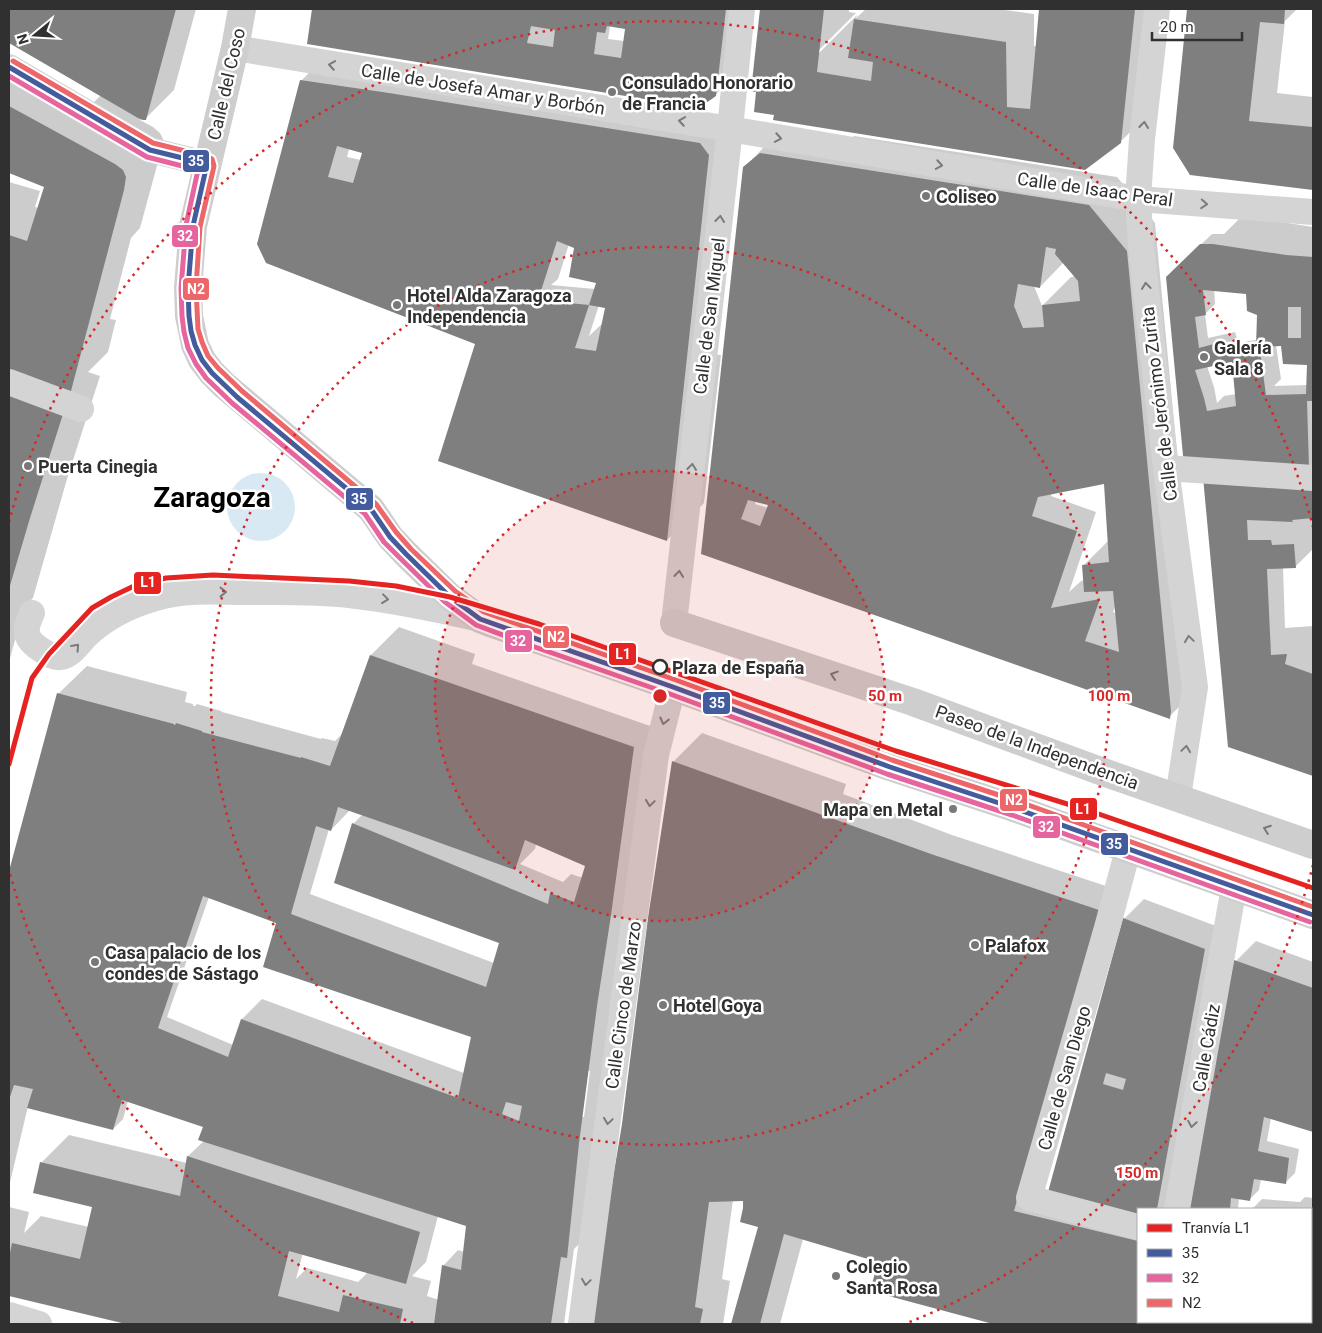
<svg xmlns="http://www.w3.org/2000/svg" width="1322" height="1333" viewBox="0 0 1322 1333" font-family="Roboto,sans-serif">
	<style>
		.water { fill: #d8e9f4 }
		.shadow { fill: #0003; fill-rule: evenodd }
		.building { fill: #7f7f7f; fill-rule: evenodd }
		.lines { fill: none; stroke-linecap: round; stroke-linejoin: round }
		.street { stroke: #d4d4d4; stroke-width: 26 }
		.secondary { stroke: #cecece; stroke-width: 28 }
		.bus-1-casing { stroke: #fff; stroke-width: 9 }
		.bus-2-casing { stroke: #fff; stroke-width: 9 }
		.bus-3-casing { stroke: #fff; stroke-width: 9 }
		.bus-1 { stroke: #435c9e; stroke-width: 5 }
		.bus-2 { stroke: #e6659f; stroke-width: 5 }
		.bus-3 { stroke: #ed6669; stroke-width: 5 }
		.tram-1-casing { stroke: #fff; stroke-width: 9 }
		.tram-1 { stroke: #e52422; stroke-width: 5 }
		.oneway { stroke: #7a7a7a }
		.oneway2 { stroke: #777 }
		.ring { fill: none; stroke: #d62828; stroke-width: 2.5; stroke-dasharray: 2.5 5 }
		.poi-dot { fill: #787878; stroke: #fff; stroke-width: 2 }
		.stop-dot { fill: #fff; stroke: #303030; stroke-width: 2.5 }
		.labels { text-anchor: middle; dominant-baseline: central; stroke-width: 5; stroke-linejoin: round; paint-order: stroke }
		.poi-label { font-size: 18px; font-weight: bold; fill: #303030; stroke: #fff; text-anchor: start }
		.street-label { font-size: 18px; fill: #303030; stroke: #fff }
		.stop-label { font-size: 18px; font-weight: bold; fill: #303030; stroke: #fff; text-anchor: start }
		.town-label { font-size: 28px; font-weight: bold; fill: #000; stroke: #fff }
		.centre { fill: #d62828; stroke: #fff; stroke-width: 2.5 }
		.ring-label { font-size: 15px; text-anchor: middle; font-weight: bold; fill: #d62828; stroke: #fff; stroke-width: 5; stroke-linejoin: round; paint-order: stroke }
		.line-badge { stroke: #fff; stroke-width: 2 }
		.badge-label { font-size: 14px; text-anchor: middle; font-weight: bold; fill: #fff }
	</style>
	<rect width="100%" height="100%" fill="#fff"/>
	<!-- water -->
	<path class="water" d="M227 507a34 34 0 1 1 68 0a34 34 0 1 1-68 0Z"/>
	<!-- shadow -->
	<path class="shadow" d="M 9,9 L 196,9 L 174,90 L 146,118 L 140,120 L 153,127 L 160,133 L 163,139 L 161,151 L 140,228 L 131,238 L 110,319 L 116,320 L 108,352 L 88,372 L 100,376 L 67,479 L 33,598 L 24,607 L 9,662 L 9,182 L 40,191 L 35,207 L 39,208 L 47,183 L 44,186 L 9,172 L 9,64 L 90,106 L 101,95 L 9,42 Z
		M 313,9 L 750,9 L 744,67 L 715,95 L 309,43 ZM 610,26 L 626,28 L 624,41 L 608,39 Z
		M 761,9 L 849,9 L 849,12 L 856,13 L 819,50 L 819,53 L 857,15 L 856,18 L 866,9 L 997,9 L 1034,14 L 1034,46 L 1036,46 L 1040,9 L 1148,9 L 1149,114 L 1120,142 L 776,114 L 758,42 Z
		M 1189,9 L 1297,9 L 1285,21 L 1277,93 L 1313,97 L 1313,188 L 1191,174 L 1174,148 Z
		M 329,52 L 720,124 L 713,354 L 721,355 L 704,503 L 667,540 L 477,344 L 267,262 L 301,81 ZM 349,149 L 363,152 L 361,160 L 347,157 ZM 569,244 L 576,247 L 597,283 L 595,289 L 551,285 L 558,279 ZM 599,305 L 607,307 L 604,322 L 589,336 Z
		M 854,136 L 1117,177 L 1155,223 L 1199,682 L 1197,689 L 1169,717 L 702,553 L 744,168 L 764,147 L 846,144 ZM 1064,262 L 1076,276 L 1071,277 L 1042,306 L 1034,286 L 1040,287 ZM 1106,483 L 1109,540 L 1083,566 L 1085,580 L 1081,581 L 1069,592 L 1096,512 L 1051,496 L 1052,493 ZM 756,501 L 770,504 L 768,508 L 755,504 ZM 1116,604 L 1117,614 L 1113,612 Z
		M 1242,216 L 1313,227 L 1313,549 L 1295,567 L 1283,567 L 1285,628 L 1313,626 L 1313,774 L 1230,746 L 1220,462 L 1167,277 L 1212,234 L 1224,234 ZM 1214,289 L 1248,292 L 1258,314 L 1257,340 L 1247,341 L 1240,348 L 1235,332 L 1208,338 L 1205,314 L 1215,304 ZM 1276,345 L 1283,345 L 1308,364 L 1308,385 L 1274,386 L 1281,379 ZM 1232,361 L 1236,394 L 1224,396 L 1217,403 L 1214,387 L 1207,366 Z
		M 399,627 L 475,654 L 472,664 L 653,727 L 586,1237 L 574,1249 L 564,1324 L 131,1324 L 9,1295 L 9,1207 L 29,1212 L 24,1233 L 41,1216 L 89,1227 L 93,1206 L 41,1163 L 69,1135 L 187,1163 L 188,1156 L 204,1141 L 205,1126 L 128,1101 L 123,1119 L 113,1129 L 28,1106 L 9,1187 L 9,875 L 58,694 L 87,666 L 187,692 L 185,702 L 193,704 L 193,706 L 195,706 L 197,704 L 221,711 L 222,712 L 321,739 L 322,738 L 335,741 L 343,733 L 371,655 ZM 350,810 L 363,814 L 353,824 L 501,942 L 494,963 L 310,894 L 329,829 L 331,830 ZM 536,844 L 586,865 L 583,878 L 571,874 L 563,882 L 520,864 L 535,849 ZM 209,897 L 277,923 L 473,1037 L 464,1073 L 262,999 L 242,1019 L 233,1045 L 167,1017 ZM 588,1071 L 590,1071 L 584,1117 L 582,1117 ZM 438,1216 L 468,1226 L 464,1252 L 458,1250 L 443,1266 L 439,1300 L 427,1296 L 431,1281 L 412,1276 L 426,1262 ZM 303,1253 L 368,1272 L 358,1282 L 307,1268 L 296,1279 Z
		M 702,733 L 846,784 L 843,794 L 952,835 L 1118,890 L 1033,1190 L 1138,1222 L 1138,1322 L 1160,1322 L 1160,1324 L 998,1324 L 872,1291 L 881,1261 L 803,1239 L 780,1324 L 733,1324 L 760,1228 L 744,1199 L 733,1200 L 722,1279 L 730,1281 L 723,1324 L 593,1324 L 623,1124 L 650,918 L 674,761 Z
		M 1144,899 L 1224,929 L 1166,1209 L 1138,1209 L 1138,1216 L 1050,1191 L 1124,919 Z
		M 1256,941 L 1313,962 L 1313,1131 L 1271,1118 L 1267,1141 L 1299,1149 L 1295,1173 L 1285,1183 L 1261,1179 L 1259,1190 L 1249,1200 L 1239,1198 L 1238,1209 L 1239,1209 L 1187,1209 L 1236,961 Z
		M 1305,1197 L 1313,1198 L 1313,1324 L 1272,1324 L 1272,1322 L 1311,1322 L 1311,1209 L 1252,1209 L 1262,1199 L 1300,1202 Z
		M 1168,1322 L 1270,1322 L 1269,1324 L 1168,1324 Z"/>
	<!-- building -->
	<path class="building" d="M 9,9 L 176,9 L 146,120 L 143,120 L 138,118 L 9,43 Z
		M 312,9 L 726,9 L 716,96 L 699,108 L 307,44 ZM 531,26 L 555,30 L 553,47 L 527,43 ZM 607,26 L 625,29 L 621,58 L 594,54 L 597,32 L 605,33 Z
		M 760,9 L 824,9 L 817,72 L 871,81 L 873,62 L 848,58 L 854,19 L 1006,42 L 1007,107 L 1030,109 L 1039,9 L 1135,9 L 1121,143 L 1085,170 L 773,120 L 774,115 L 754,112 L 756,92 L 751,91 Z
		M 1187,9 L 1285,9 L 1284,24 L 1260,22 L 1249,121 L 1313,127 L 1313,190 L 1190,175 L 1173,148 Z
		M 300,80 L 389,93 L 700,143 L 709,155 L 667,541 L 438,461 L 475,344 L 266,263 L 257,244 ZM 337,146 L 362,153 L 353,183 L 328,177 ZM 557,241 L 574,248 L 569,277 L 596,283 L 589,305 L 605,308 L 596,351 L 575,348 L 589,305 L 538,300 Z
		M 9,106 L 115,164 L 123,170 L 126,177 L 124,190 L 71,391 L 9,371 L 9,235 L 27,241 L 44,187 L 9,173 Z
		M 760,153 L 1089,205 L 1127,251 L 1171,711 L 1170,719 L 701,554 L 743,167 ZM 1046,247 L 1056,249 L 1055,254 L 1078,281 L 1080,301 L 1042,305 L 1044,327 L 1023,328 L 1014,306 L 1018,284 L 1040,288 ZM 1104,484 L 1109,562 L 1082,565 L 1084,592 L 1113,591 L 1119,652 L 1085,641 L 1100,599 L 1051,608 L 1077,531 L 1032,516 L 1038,497 ZM 748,500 L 768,505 L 760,526 L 741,519 Z
		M 1200,244 L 1213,244 L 1286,255 L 1313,257 L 1313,401 L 1307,401 L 1309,467 L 1184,466 L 1166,277 ZM 1203,290 L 1246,294 L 1247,311 L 1257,315 L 1256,347 L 1281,346 L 1283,364 L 1307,365 L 1306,394 L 1266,395 L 1260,351 L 1231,356 L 1225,341 L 1199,348 L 1195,317 L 1206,315 ZM 1288,307 L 1301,307 L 1301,338 L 1288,338 ZM 1232,362 L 1236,406 L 1207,411 L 1204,398 L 1195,370 Z
		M 9,392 L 63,414 L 30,518 L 9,589 Z
		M 1203,477 L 1313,484 L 1313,518 L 1292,520 L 1293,522 L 1247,520 L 1248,540 L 1271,540 L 1272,545 L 1294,544 L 1296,568 L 1267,569 L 1271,655 L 1287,654 L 1285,664 L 1313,674 L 1313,776 L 1228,747 Z
		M 370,655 L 634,747 L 611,915 L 597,1006 L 579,1143 L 567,1258 L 561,1257 L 551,1324 L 434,1324 L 442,1265 L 461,1270 L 466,1226 L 198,1140 L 203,1127 L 122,1100 L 113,1130 L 27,1108 L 33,1089 L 14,1085 L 9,1100 L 9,871 L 57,693 L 174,724 L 174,725 L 175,725 L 176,723 L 202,731 L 202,732 L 301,758 L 301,757 L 330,766 ZM 338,807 L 410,832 L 515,870 L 525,840 L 585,866 L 574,902 L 550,893 L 548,904 L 352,823 L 334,883 L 499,943 L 486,987 L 291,914 L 316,826 L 331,831 ZM 203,896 L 276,923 L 263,967 L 471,1037 L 458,1098 L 241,1019 L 228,1057 L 158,1028 ZM 506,1102 L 522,1106 L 519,1121 L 502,1114 Z
		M 672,761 L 931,854 L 1099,910 L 1014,1211 L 1138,1241 L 1138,1324 L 993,1324 L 870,1291 L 878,1262 L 784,1234 L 760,1324 L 731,1324 L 758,1227 L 740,1222 L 743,1208 L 743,1201 L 709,1202 L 695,1307 L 703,1309 L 700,1324 L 592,1324 L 611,1190 L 622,1124 L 648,918 Z
		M 1123,918 L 1205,949 L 1157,1209 L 1138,1209 L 1138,1217 L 1048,1192 ZM 1106,1073 L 1126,1079 L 1123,1090 L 1103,1084 Z
		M 1234,960 L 1313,988 L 1313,1132 L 1264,1117 L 1258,1151 L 1289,1158 L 1286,1184 L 1254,1179 L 1250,1201 L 1231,1198 L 1230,1209 L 1185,1209 Z
		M 187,1156 L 420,1232 L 406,1284 L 289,1251 L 278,1296 L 339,1312 L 343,1295 L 403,1309 L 400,1324 L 126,1324 L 9,1296 L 9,1258 L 12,1243 L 80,1259 L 92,1207 L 33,1193 L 40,1162 L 180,1196 Z
		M 1313,1211 L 1313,1324 L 1167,1324 L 1167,1322 L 1311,1322 L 1311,1218 Z"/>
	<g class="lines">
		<!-- street -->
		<path class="street" d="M 1157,9 L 1142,139 L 1138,199 L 1141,246 L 1166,468 L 1195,687 L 1178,797
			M 235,48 L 730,129 L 1138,199 L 1313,212
			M 9,67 L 150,150 L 207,164
			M 9,382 L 81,409
			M 1166,468 L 1313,478
			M 32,613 C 23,632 25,640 43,651 C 48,654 54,658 61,657 C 72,655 79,643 86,636 C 105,618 131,605 156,598 C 185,589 217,592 246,592 C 280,592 316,591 349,595 C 393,600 437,609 480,619
			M 674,623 L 730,129 L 742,9
			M 1128,850 L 1107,928 L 1029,1198 L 1138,1227
			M 1177,1209 L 1234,887
			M 9,1315 L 39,1324
			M 581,1324 L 656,755 L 673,687
			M 1156,1324 L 1157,1322"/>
		<!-- secondary -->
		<path class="secondary" d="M 242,9 L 235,48 L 193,226 L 188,288 L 189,316 L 195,345 L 202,360 L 212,373 L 224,385 L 371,509 L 390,537 L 406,554 L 450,597 L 480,619 L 490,623 L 673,687 L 890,767 L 1014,808 L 1083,833 L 1313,915
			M 674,623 L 913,702 L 1103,772 L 1313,845"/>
		<!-- bus-1 casing -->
		<g class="bus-1-casing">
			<path id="bus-1" d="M 9,67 L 150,150 L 207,164 L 193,226 L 188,288 L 189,316 L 191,331 L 195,345 L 202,360 L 212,373 L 237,397 L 371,509 L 390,537 L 406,554 L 450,597 L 480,619 L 673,687 L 890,767 L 1014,808 L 1313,915"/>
		</g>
		<!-- bus-2 casing -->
		<g class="bus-2-casing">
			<path id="bus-2" d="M 9,76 L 147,157 L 198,170 L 186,225 L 181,288 L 182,316 L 184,332 L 188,348 L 196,364 L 206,378 L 232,403 L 365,514 L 384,542 L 401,559 L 445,602 L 476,625 L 532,646 L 670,694 L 887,774 L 1012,815 L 1310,922"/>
		</g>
		<!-- bus-3 casing -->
		<g class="bus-3-casing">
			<path id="bus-3" d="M 13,61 L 153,143 L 209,157 L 212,159 L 214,166 L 200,227 L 196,288 L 198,329 L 202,342 L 208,356 L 218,368 L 242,391 L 376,504 L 396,532 L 411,549 L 455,591 L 484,612 L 676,680 L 892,760 L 1017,801 L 1313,907"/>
		</g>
		<!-- bus-1 -->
		<use href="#bus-1" class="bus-1"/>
		<!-- bus-2 -->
		<use href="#bus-2" class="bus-2"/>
		<!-- bus-3 -->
		<use href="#bus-3" class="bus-3"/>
		<!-- tram-1 casing -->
		<g class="tram-1-casing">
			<path id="tram-1" d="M 9,764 L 32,678 L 49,654 L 92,608 L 111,597 L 134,586 L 166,578 L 213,575 L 349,581 L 396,586 L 450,597 L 539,624 L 896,751 L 1090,811 L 1313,888"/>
		</g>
		<!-- tram-1 -->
		<use href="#tram-1" class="tram-1"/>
	</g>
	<!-- one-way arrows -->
	<defs><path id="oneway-chevron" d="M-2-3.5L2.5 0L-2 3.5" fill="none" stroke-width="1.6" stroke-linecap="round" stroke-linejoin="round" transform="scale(1.25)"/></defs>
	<g class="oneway">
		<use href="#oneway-chevron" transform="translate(332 65) rotate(-171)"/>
		<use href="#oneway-chevron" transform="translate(682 121) rotate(-171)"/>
		<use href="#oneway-chevron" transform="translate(1144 125) rotate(-83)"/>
		<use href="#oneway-chevron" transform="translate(778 138) rotate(10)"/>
		<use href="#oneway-chevron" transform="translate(939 165) rotate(10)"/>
		<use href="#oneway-chevron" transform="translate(1204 204) rotate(4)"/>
		<use href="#oneway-chevron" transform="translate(720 219) rotate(-83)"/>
		<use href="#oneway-chevron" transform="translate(1146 286) rotate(-96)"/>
		<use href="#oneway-chevron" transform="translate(692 467) rotate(-83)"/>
		<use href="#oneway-chevron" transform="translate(679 574) rotate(-84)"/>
		<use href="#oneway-chevron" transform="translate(223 592)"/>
		<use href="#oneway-chevron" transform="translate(385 599) rotate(7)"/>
		<use href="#oneway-chevron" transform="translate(1189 639) rotate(-98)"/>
		<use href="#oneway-chevron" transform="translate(76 647) rotate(-48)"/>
		<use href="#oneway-chevron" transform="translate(664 721) rotate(104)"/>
		<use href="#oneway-chevron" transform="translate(1186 749) rotate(-82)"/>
		<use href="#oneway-chevron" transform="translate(650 803) rotate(98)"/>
		<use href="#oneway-chevron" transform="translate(608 1121) rotate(98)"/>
		<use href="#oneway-chevron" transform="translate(1192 1124) rotate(100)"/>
		<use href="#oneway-chevron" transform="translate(586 1282) rotate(98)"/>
	</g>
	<g class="oneway2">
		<use href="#oneway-chevron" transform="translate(834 675) rotate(-162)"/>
		<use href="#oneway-chevron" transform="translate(1267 829) rotate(-160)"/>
	</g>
	<!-- distance rings -->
	<circle cx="660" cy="696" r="225" fill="#d62828" fill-opacity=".12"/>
	<g class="ring">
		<circle cx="660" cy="696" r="225"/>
		<circle cx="660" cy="696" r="449"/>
		<path d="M1313 865A674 674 0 0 1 907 1323M413 1323A674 674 0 0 1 9 870M9 522A674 674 0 0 1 1313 527"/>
	</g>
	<!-- markers -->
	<g class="poi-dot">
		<circle cx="612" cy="92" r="5"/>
		<circle cx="926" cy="196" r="5"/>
		<circle cx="397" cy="305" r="5"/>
		<circle cx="1204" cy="357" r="5"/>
		<circle cx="28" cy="466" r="5"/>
		<circle cx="953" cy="809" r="5"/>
		<circle cx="975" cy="945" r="5"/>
		<circle cx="95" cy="962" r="5"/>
		<circle cx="663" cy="1005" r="5"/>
		<circle cx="836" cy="1276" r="5"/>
	</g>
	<circle class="stop-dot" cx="660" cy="667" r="7"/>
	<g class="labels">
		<!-- poi labels -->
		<g class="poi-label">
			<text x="622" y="82">Consulado Honorario<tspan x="622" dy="21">de Francia</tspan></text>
			<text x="936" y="196">Coliseo</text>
			<text x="407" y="295">Hotel Alda Zaragoza<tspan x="407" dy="21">Independencia</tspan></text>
			<text x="1214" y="347">Galería<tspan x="1214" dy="21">Sala 8</tspan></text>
			<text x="38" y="466">Puerta Cinegia</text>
			<text x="943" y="809" text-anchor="end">Mapa en Metal</text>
			<text x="985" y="945">Palafox</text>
			<text x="105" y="952">Casa palacio de los<tspan x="105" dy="21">condes de Sástago</tspan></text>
			<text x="673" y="1005">Hotel Goya</text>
			<text x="846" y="1266">Colegio<tspan x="846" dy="21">Santa Rosa</tspan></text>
		</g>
		<!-- street labels -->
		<g class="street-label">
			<text transform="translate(226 84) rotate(-77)">Calle del Coso</text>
			<text transform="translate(483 89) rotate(9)">Calle de Josefa Amar y Borbón</text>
			<text transform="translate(1095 189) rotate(8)">Calle de Isaac Peral</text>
			<text transform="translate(709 316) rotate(-83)">Calle de San Miguel</text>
			<text transform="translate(1159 404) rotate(-97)">Calle de Jerónimo Zurita</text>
			<text transform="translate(1037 747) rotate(20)">Paseo de la Independencia</text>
			<text transform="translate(623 1005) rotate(-82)">Calle Cinco de Marzo</text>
			<text transform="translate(1206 1048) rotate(-80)">Calle Cádiz</text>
			<text transform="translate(1064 1078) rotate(-74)">Calle de San Diego</text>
		</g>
		<!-- stop labels -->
		<g class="stop-label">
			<text x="672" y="667">Plaza de España</text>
		</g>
		<!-- town labels -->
		<g class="town-label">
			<text x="212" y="497">Zaragoza</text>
		</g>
	</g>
	<circle cx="660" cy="696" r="8" class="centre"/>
	<g class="ring-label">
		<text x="885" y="701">50 m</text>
		<text x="1109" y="701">100 m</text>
		<text x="1137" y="1178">150 m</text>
	</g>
	<g class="line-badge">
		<rect x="182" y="149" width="28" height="24" rx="5" fill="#435c9e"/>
		<rect x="171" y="224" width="28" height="24" rx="5" fill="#e6659f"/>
		<rect x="182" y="277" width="28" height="24" rx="5" fill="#ed6669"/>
		<rect x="345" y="487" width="29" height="24" rx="5" fill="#435c9e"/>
		<rect x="133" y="571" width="29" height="24" rx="5" fill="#e52422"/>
		<rect x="542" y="625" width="28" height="24" rx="5" fill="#ed6669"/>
		<rect x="504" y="629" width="29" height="24" rx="5" fill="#e6659f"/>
		<rect x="608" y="642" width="29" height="24" rx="5" fill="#e52422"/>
		<rect x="702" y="691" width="29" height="24" rx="5" fill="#435c9e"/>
		<rect x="999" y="788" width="29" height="24" rx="5" fill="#ed6669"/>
		<rect x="1069" y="797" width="29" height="24" rx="5" fill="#e52422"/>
		<rect x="1032" y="815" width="29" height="24" rx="5" fill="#e6659f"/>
		<rect x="1100" y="832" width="29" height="24" rx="5" fill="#435c9e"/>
	</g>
	<g class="badge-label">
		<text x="196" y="166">35</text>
		<text x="185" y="241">32</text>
		<text x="196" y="294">N2</text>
		<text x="359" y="504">35</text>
		<text x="148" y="587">L1</text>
		<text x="556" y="642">N2</text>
		<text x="518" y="646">32</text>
		<text x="623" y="659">L1</text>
		<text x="717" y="708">35</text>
		<text x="1014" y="805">N2</text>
		<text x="1083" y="814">L1</text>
		<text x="1046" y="832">32</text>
		<text x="1114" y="849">35</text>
	</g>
	<!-- border -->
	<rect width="1322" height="1333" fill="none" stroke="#303030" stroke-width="20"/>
	<!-- legend -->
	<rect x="1137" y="1208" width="175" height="115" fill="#ffffff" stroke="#acacac"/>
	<rect x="1147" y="1224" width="25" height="8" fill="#e52422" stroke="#acacac"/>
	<text x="1182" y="1233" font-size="15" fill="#303030">Tranvía L1</text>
	<rect x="1147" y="1249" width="25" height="8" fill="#435c9e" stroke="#acacac"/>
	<text x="1182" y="1258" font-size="15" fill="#303030">35</text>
	<rect x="1147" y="1274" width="25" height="8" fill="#e6659f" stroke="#acacac"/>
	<text x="1182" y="1283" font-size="15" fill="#303030">32</text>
	<rect x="1147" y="1299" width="25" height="8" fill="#ed6669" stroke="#acacac"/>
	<text x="1182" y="1308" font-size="15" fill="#303030">N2</text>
	<!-- north arrow -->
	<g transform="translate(35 35) rotate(252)" stroke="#ffffff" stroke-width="4" paint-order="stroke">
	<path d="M0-4L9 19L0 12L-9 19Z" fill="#303030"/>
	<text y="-8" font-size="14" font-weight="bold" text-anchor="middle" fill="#303030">N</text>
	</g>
	<!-- scale -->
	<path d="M1152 32v8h90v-8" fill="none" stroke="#303030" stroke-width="2.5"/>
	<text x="1160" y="32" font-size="15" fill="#303030" stroke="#ffffff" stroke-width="4" paint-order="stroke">20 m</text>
</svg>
